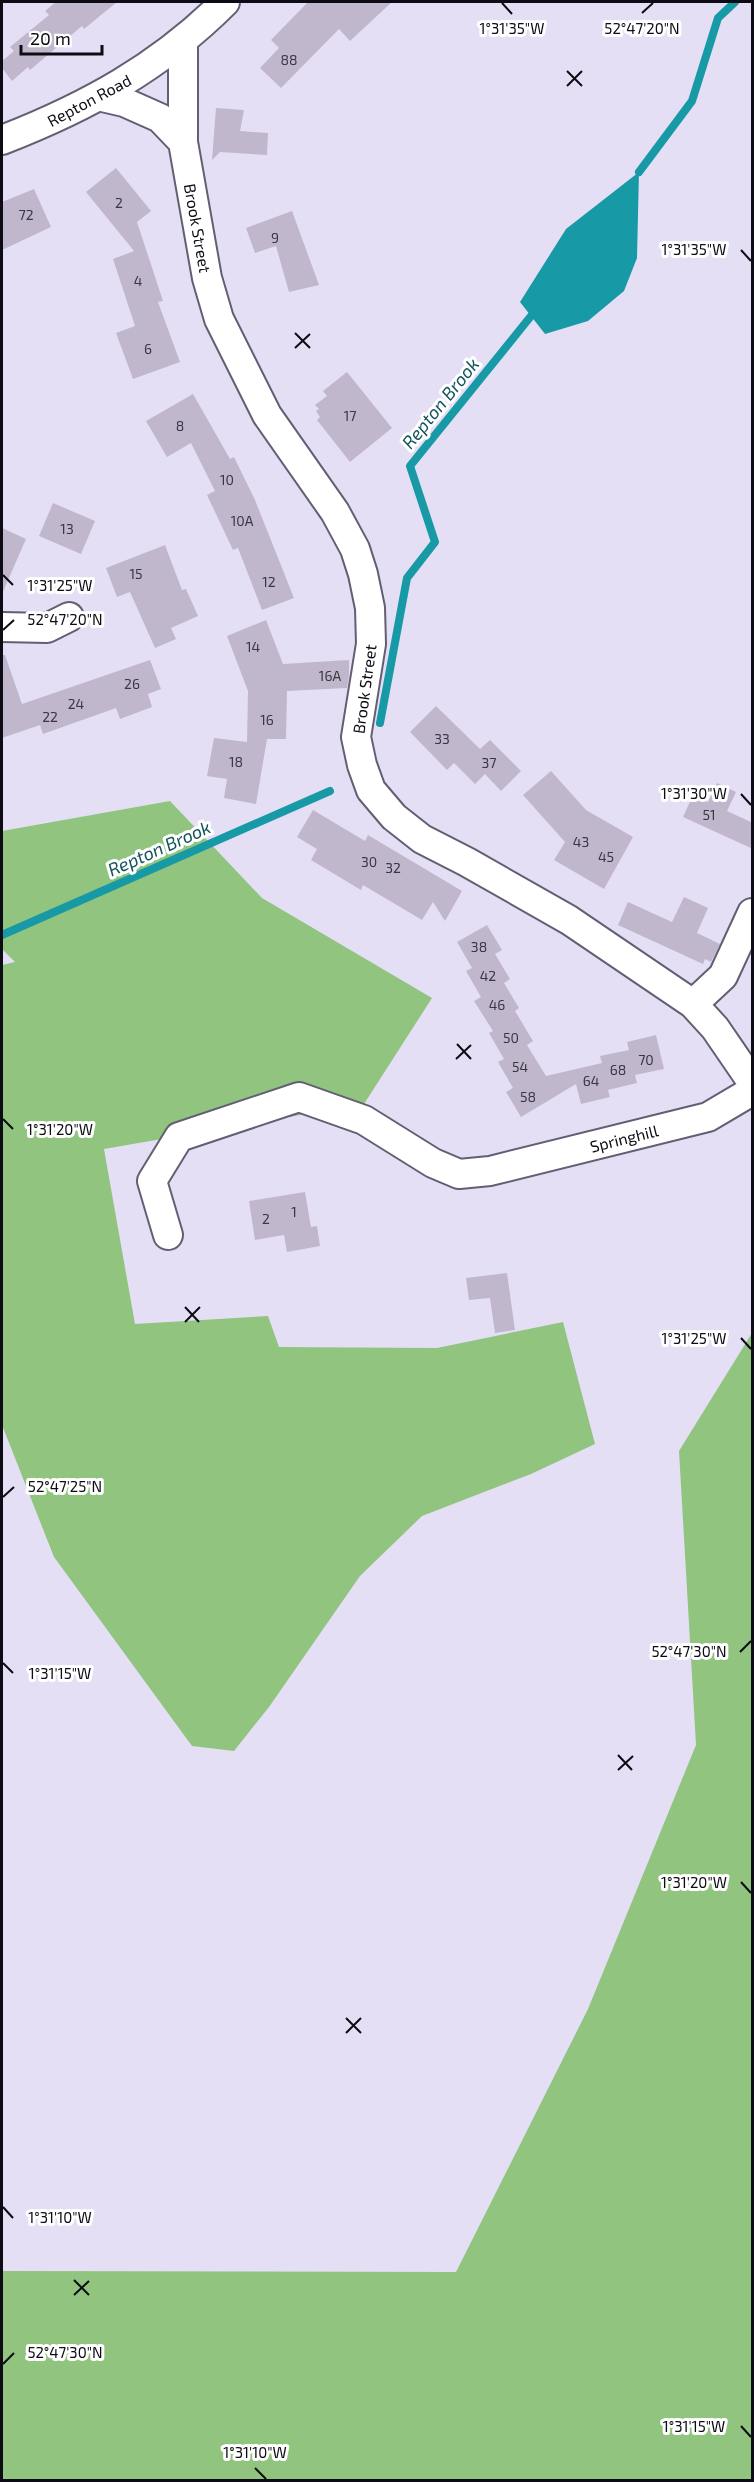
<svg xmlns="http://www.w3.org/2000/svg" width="754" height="2482" viewBox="0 0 754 2482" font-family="'Exo 2',sans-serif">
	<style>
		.green { fill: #91c47f }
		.water { fill: #1799a6 }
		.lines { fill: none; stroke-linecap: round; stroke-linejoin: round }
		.stream { stroke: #1799a6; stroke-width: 8 }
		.building { fill: #c0b7cd }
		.minor-casing { stroke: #635e72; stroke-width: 32 }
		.minor { stroke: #fff; stroke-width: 28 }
		.ticks { fill: none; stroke: #0d0b13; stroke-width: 2 }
		.labels { text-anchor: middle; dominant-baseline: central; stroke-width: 6; stroke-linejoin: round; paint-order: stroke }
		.number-label { font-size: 14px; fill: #3a3642 }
		.street-label { font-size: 16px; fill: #0d0b13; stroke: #fff }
		.water-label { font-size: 18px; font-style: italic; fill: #12545b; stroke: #fff }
		.ticks-label { font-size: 15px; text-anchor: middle; fill: #0d0b13; stroke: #fff; stroke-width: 6; stroke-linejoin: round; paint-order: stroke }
	</style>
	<rect width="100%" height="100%" fill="#e5dff6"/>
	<!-- green -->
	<path class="green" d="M 170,801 L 262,898 L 432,998 L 364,1104 L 104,1149 L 135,1324 L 268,1316 L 279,1347 L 437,1348 L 563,1322 L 595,1444 L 531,1474 L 422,1516 L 360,1576 L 269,1707 L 234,1751 L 192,1746 L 54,1557 L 2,1425 L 2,965 L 15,962 L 2,949 L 2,831 Z
		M 752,1333 L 752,2480 L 2,2480 L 2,2271 L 456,2272 L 588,2009 L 696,1745 L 679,1451 Z"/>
	<!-- water -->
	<path class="water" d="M 639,172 L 637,258 L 624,291 L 588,321 L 545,334 L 520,302 L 566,229 Z"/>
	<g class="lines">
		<!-- stream -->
		<path class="stream" d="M 639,172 L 692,101 L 718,18 L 735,2
			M 380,723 L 407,578 L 435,542 L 410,466 L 531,316
			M 2,935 L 330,791"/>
	</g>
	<!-- building -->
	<path class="building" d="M 56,2 L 117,2 L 84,29 L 82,26 L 30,70 L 28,67 L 12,81 L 2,68 L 2,61 L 14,51 L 10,47 L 49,15 L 45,11 Z
		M 308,2 L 392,2 L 350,41 L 339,29 L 281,88 L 260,68 L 279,48 L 271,40 Z
		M 216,108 L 244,110 L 240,131 L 268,133 L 267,155 L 220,152 L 212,160 Z
		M 116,168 L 151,211 L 137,222 L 163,301 L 158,302 L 180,362 L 133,379 L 116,333 L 135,326 L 113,259 L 134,251 L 86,192 Z
		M 34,189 L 51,227 L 2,250 L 2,202 Z
		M 292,211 L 319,285 L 289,292 L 276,246 L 255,253 L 246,228 Z
		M 347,372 L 392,428 L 350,462 L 317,420 L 320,417 L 316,411 L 319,409 L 315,405 L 327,396 L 323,391 Z
		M 193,394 L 230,459 L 234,457 L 255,500 L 294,598 L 262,610 L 238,548 L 233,550 L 207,495 L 215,491 L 191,443 L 167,457 L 146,421 Z
		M 53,503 L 95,521 L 81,554 L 39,536 Z
		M 2,528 L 26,539 L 2,594 Z
		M 165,545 L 182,590 L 186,589 L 198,616 L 171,628 L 176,639 L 155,648 L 130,592 L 117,597 L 106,568 Z
		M 266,620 L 283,664 L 349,660 L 349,676 L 347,688 L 287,691 L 286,739 L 267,739 L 256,804 L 224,798 L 227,779 L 207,776 L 214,738 L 247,742 L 248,691 L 227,636 Z
		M 2,655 L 5,655 L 22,704 L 150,660 L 161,689 L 148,694 L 152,707 L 120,719 L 116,708 L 43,734 L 40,725 L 2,738 Z
		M 436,706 L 480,749 L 490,740 L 521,771 L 501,791 L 485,774 L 475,784 L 454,763 L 447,770 L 410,732 Z
		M 551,771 L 586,810 L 633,837 L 604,889 L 554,860 L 565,842 L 523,795 Z
		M 717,783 L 736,792 L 727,811 L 753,823 L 753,849 L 683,817 L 693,795 L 708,802 Z
		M 313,810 L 365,841 L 368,835 L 462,891 L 445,921 L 433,902 L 422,920 L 363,885 L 361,890 L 311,860 L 317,849 L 297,837 Z
		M 684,897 L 708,908 L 697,933 L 720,944 L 711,962 L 705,959 L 703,964 L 618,925 L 628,902 L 672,922 Z
		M 487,925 L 502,950 L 495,954 L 510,979 L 504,983 L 519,1008 L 515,1011 L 533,1041 L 527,1045 L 546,1076 L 602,1063 L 600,1056 L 629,1050 L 627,1042 L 656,1035 L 664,1069 L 635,1075 L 637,1083 L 608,1090 L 610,1097 L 581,1104 L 576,1084 L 521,1117 L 506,1092 L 513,1088 L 498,1062 L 504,1059 L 489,1033 L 493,1031 L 474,1001 L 481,997 L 466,971 L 472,968 L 457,942 Z
		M 305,1192 L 311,1227 L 317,1226 L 320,1246 L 287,1252 L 284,1235 L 255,1240 L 249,1201 Z
		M 507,1273 L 515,1330 L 495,1333 L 490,1298 L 469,1300 L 466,1278 Z"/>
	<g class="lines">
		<!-- minor casing -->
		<g class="minor-casing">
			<path id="minor" d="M 183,41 L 183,142 L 207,278 L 219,319 L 267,415 L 335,512 L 355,549 L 363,574 L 370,608 L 371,644 L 356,737 L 362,765 L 371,790 L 394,817 L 422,839 L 467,862 L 569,920 L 693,1004 L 715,1028 L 752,1082
				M 98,96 L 124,102 L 160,118 L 183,142
				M 2,140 C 87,107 160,67 225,2
				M 2,627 L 47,628 L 69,617
				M 693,1004 L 723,976 L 752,913
				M 168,1235 L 152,1181 L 179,1137 L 299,1097 L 364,1120 L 433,1163 L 459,1174 L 490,1171 L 708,1117 L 752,1091"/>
		</g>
		<!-- minor -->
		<use href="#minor" class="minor"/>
	</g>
	<!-- ticks -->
	<path class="ticks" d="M 502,3 L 512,14M 642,13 L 653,3M 567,71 L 582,86M 567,86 L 582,71M 741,250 L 751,261M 295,333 L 310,348M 295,348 L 310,334M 3,575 L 13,585M 3,630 L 14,620M 741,794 L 751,805M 457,1044 L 471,1059M 456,1059 L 471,1045M 3,1119 L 13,1129M 185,1307 L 199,1322M 185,1322 L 200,1307M 741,1338 L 751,1349M 3,1497 L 14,1487M 740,1652 L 751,1641M 3,1663 L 13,1673M 618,1755 L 632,1770M 618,1770 L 633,1756M 741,1882 L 751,1893M 346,2018 L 361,2033M 346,2033 L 361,2018M 3,2207 L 13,2218M 74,2280 L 89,2295M 74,2295 L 89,2281M 3,2364 L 14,2353M 741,2426 L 751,2437M 255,2468 L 266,2479"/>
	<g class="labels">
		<!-- number labels -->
		<g class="number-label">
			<text x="289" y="59">88</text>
			<text x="119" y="202">2</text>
			<text x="26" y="214">72</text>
			<text x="275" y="237">9</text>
			<text x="138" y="280">4</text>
			<text x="148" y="348">6</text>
			<text x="350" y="415">17</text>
			<text x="180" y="425">8</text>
			<text x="227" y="479">10</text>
			<text x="242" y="520">10A</text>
			<text x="67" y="528">13</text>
			<text x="136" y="573">15</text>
			<text x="269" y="581">12</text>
			<text x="253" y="646">14</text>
			<text x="330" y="675">16A</text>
			<text x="132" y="683">26</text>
			<text x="76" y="703">24</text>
			<text x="50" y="716">22</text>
			<text x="267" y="719">16</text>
			<text x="442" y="738">33</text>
			<text x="236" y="761">18</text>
			<text x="489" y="762">37</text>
			<text x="709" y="814">51</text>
			<text x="581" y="841">43</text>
			<text x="606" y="856">45</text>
			<text x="369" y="861">30</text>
			<text x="393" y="867">32</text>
			<text x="479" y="946">38</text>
			<text x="488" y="975">42</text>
			<text x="497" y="1004">46</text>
			<text x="511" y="1037">50</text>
			<text x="646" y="1059">70</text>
			<text x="520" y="1066">54</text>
			<text x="618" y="1069">68</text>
			<text x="591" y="1080">64</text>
			<text x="528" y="1096">58</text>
			<text x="294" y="1211">1</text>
			<text x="266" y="1218">2</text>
		</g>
		<!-- street labels -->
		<g class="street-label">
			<text transform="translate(89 100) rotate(-28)">Repton Road</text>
			<text transform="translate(198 228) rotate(80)">Brook Street</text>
			<text transform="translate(364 689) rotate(-82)">Brook Street</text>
			<text transform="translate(624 1138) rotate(-14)">Springhill</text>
		</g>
		<!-- water labels -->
		<g class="water-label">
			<text transform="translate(440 403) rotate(-51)">Repton Brook</text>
			<text transform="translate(159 848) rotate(-24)">Repton Brook</text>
		</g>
	</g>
	<g class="ticks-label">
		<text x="642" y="34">52°47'20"N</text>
		<text x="512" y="34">1°31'35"W</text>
		<text x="694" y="255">1°31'35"W</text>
		<text x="60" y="591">1°31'25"W</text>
		<text x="65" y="625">52°47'20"N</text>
		<text x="694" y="799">1°31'30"W</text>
		<text x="60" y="1135">1°31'20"W</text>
		<text x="694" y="1344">1°31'25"W</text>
		<text x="65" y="1492">52°47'25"N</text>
		<text x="689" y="1657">52°47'30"N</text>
		<text x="60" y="1679">1°31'15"W</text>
		<text x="694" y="1888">1°31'20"W</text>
		<text x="60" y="2223">1°31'10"W</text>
		<text x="65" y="2358">52°47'30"N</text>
		<text x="694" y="2432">1°31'15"W</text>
		<text x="255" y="2458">1°31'10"W</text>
	</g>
	<!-- border -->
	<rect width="754" height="2482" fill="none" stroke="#0d0b13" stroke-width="6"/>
	<!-- scale -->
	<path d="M21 45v9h81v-9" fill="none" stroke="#0d0b13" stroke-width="3"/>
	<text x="30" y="45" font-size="18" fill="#0d0b13" stroke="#ffffff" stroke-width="4.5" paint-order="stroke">20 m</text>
</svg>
